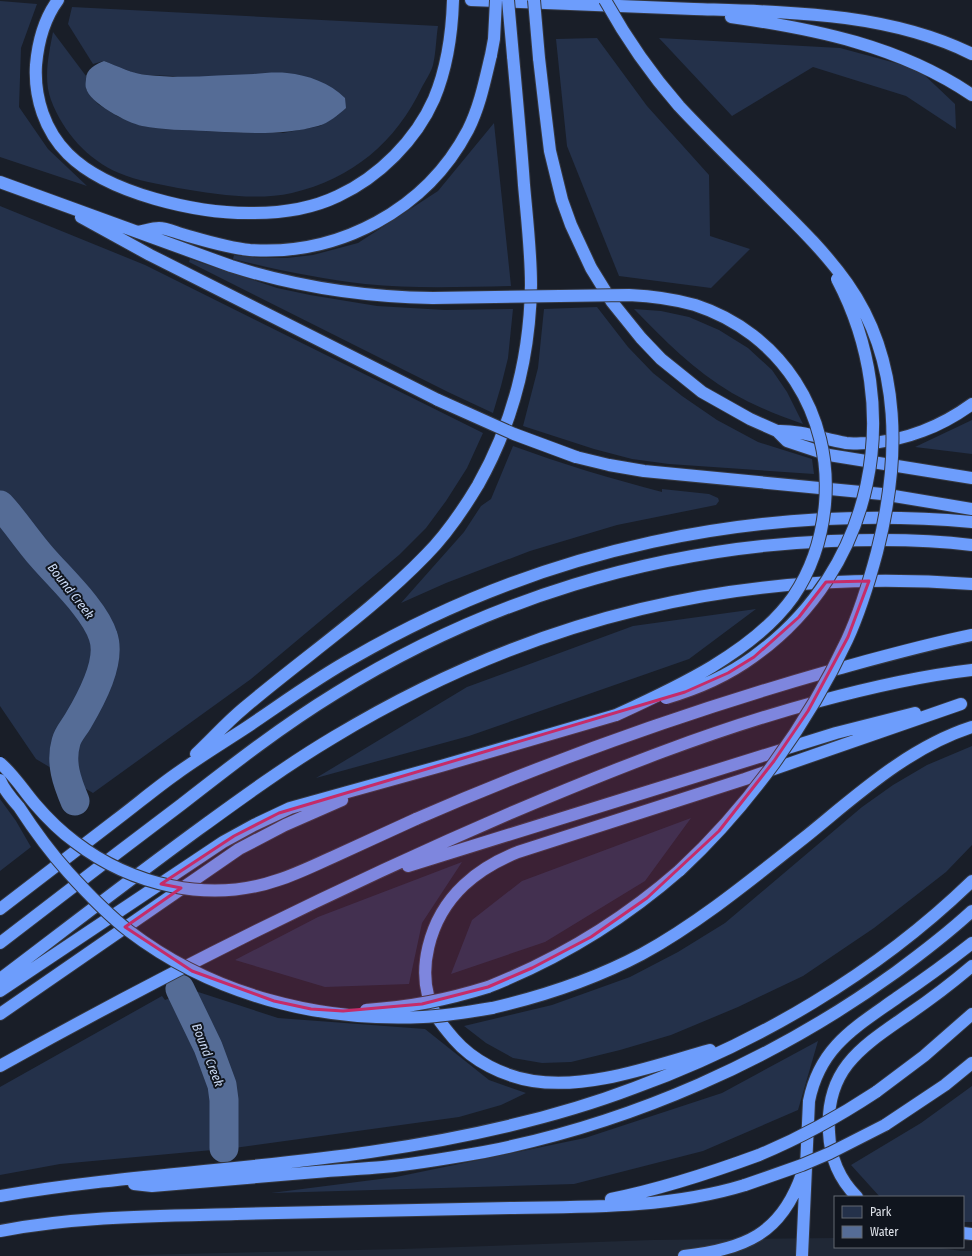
<svg xmlns="http://www.w3.org/2000/svg" width="972" height="1256" viewBox="0 0 972 1256" font-family="'Fira Sans Condensed',sans-serif">
	<style>
		.built { fill: #202836 }
		.green { fill: #24314a }
		.water { fill: #556c96 }
		.lines { fill: none; stroke-linecap: round; stroke-linejoin: round }
		.river { stroke: #556c96; stroke-width: 29 }
		.highway-casing { stroke: #353840; stroke-width: 14 }
		.highway { stroke: #6d9dfc; stroke-width: 12 }
		.highway-bridge-casing { stroke: #353840; stroke-width: 14; stroke-linecap: butt }
		.highway-bridge { stroke: #6d9dfc; stroke-width: 12 }
		.marked { fill: #c52c69; fill-opacity: 0.2; stroke: #c52c69; stroke-width: 3; stroke-linejoin: round }
		.labels { text-anchor: middle; dominant-baseline: central; stroke-width: 4; stroke-linejoin: round; paint-order: stroke }
		.water-label { font-size: 13px; font-style: italic; fill: #cbdaf5; stroke: #10151e }
	</style>
	<rect width="100%" height="100%" fill="#191e28"/>
	<!-- built -->
	<path class="built" d="M 835,1238 L 835,1247 L 936,1247 L 961,1251 L 972,1251 L 972,1256 L 92,1256 L 402,1249 L 653,1240 Z"/>
	<!-- green -->
	<path class="green" d="M 0,1 L 37,4 L 21,48 L 19,107 L 48,149 L 87,186 L 0,157 Z
		M 72,7 L 438,26 C 436,38 436,53 433,65 C 431,72 426,80 422,87 C 396,142 352,179 292,193 C 256,201 213,194 178,188 C 158,184 138,181 119,173 C 88,160 63,132 51,100 C 43,79 49,53 53,32 L 86,76 L 86,89 L 98,104 L 117,116 L 142,126 L 188,130 L 242,133 L 283,133 L 320,126 L 338,115 L 173,76 L 147,75 L 134,73 L 104,61 L 93,64 L 68,24 Z
		M 597,38 L 647,106 L 709,175 L 710,236 L 750,249 L 711,288 L 619,276 L 567,146 L 556,39 Z
		M 659,38 L 840,48 L 918,69 L 955,104 L 956,129 L 906,96 L 813,67 L 732,116 Z
		M 494,123 L 511,286 C 462,287 413,289 365,284 C 320,279 277,270 233,259 L 234,255 L 261,258 L 287,258 L 313,255 L 358,243 L 438,191 Z
		M 0,206 L 145,265 L 483,433 L 467,468 L 446,501 L 426,528 L 399,555 L 251,679 L 93,793 L 36,759 L 0,706 Z
		M 190,259 L 277,288 L 310,295 L 377,306 L 445,310 L 513,309 L 508,358 L 501,386 L 493,413 L 448,392 L 189,262 Z
		M 597,307 L 628,347 L 653,373 L 682,396 L 717,420 L 758,442 L 812,459 L 814,474 L 669,464 L 632,459 L 594,449 L 523,426 L 538,368 L 544,309 Z
		M 634,309 L 661,311 L 689,317 L 719,330 L 748,348 L 772,370 L 787,392 L 803,424 C 779,416 755,406 732,393 C 695,371 664,340 634,309 Z
		M 972,420 L 972,454 L 915,447 Z
		M 513,446 C 562,464 612,479 662,492 L 662,489 L 709,494 L 718,498 L 719,501 L 716,505 L 617,525 L 530,551 L 446,583 L 401,603 L 464,532 L 481,506 L 491,499 Z
		M 756,609 L 689,659 L 469,736 L 316,778 L 467,687 L 633,626 Z
		M 972,746 L 972,845 L 946,872 L 874,928 L 803,976 L 738,1007 L 671,1035 L 620,1050 L 571,1062 L 542,1063 L 513,1058 L 486,1043 L 464,1026 L 552,1005 L 630,977 L 678,952 L 725,923 L 862,807 L 893,785 L 927,765 Z
		M 0,799 L 16,821 L 31,847 L 0,871 Z
		M 691,818 L 645,881 L 545,942 L 451,974 L 472,920 L 522,881 Z
		M 462,862 L 422,923 L 409,984 L 325,987 L 235,960 L 318,917 Z
		M 192,990 L 278,1018 L 425,1029 L 489,1080 L 526,1093 L 501,1105 L 459,1117 L 234,1148 L 60,1164 L 0,1175 L 0,1087 L 162,996 L 165,1000 Z
		M 818,1041 L 798,1110 L 703,1151 L 574,1184 L 271,1193 L 396,1177 L 585,1138 L 722,1093 Z
		M 972,1086 L 972,1222 L 963,1222 L 963,1197 L 880,1197 L 851,1165 L 921,1123 Z"/>
	<!-- water -->
	<path class="water" d="M 104,61 C 118,66 132,74 147,75 C 182,79 218,75 254,74 C 264,73 276,72 287,73 C 308,75 330,83 345,98 L 346,108 C 338,115 329,123 318,126 C 282,136 243,133 206,131 C 186,130 162,130 142,126 C 128,123 89,103 86,88 C 85,85 86,81 86,79 C 86,69 96,64 104,61 Z"/>
	<g class="lines">
		<!-- river -->
		<path class="river" d="M 0,505 C 15,521 27,540 42,557 C 60,578 95,610 103,636 C 112,661 91,699 78,721 C 74,728 68,734 66,742 C 60,763 67,782 75,801
			M 180,989 L 208,1047 L 222,1085 L 224,1100 L 224,1148"/>
		<!-- highway casing -->
		<g class="highway-casing">
			<path id="highway" d="M 58,0 C 44,19 38,42 36,65 C 34,98 45,131 68,154 C 108,194 198,214 254,213 C 282,213 313,208 338,196 C 379,177 416,140 434,99 C 447,68 452,33 453,0
				M 471,0 C 545,3 619,6 694,9 C 786,12 887,12 972,54
				M 731,17 C 815,29 900,46 972,95
				M 539,58 L 545,110 L 550,151 L 562,200 L 571,225 L 591,268 L 612,302 L 641,338 L 661,359 L 702,392 L 750,419 L 777,431 L 787,441 L 829,455 L 972,478
				M 0,182 L 231,266 C 297,287 364,297 433,298
				M 81,217 L 150,255 L 438,400
				M 138,232 C 145,231 152,228 159,228 C 167,228 177,233 185,235 C 206,241 228,248 250,250 C 339,256 426,210 468,130 C 480,106 485,80 491,55
				M 777,431 C 800,430 823,439 846,443 C 853,444 861,443 868,443 C 905,441 942,426 972,404
				M 576,457 L 609,465 L 644,471 L 882,494 L 972,509
				M 196,754 C 212,739 227,722 244,708 C 304,657 372,611 426,555 C 447,534 463,510 478,485 C 513,423 530,356 531,285 C 531,252 527,219 524,185 C 521,142 517,99 513,56
				M 416,819 C 549,761 686,712 826,672 C 874,659 923,645 972,635
				M 408,866 L 836,733 L 915,713
				M 0,909 C 39,879 77,850 116,820 C 136,805 156,788 176,774 C 198,758 221,744 244,729 C 280,705 315,679 353,658 C 541,549 756,503 972,522
				M 0,943 C 61,896 121,850 182,804 C 232,765 282,726 336,693 C 486,600 655,548 831,541 C 878,539 925,539 972,545
				M 0,979 C 66,929 132,878 199,829 C 243,797 287,765 334,737 C 533,617 740,567 972,584
				M 488,987 C 559,959 623,920 680,870
				M 0,991 L 223,842 L 254,825 L 290,808 L 441,766 L 616,715
				M 492,1008 C 544,996 595,979 642,954 C 700,922 752,879 804,838 C 856,796 907,748 972,727
				M 0,1014 L 239,849 L 285,825 L 342,800
				M 710,1050 C 655,1065 590,1090 533,1081 C 503,1076 473,1061 454,1039 C 448,1032 442,1025 437,1017 C 412,974 430,917 464,885 C 480,870 498,860 518,852 L 745,779 L 961,704
				M 0,1066 C 166,973 337,888 513,812 C 612,770 712,730 816,702 C 868,688 919,676 972,670
				M 876,1092 L 924,1056 L 972,1014
				M 885,1125 L 945,1085 L 972,1063
				M 134,1184 L 152,1186 C 207,1181 262,1177 316,1172 C 338,1170 361,1169 383,1167 C 416,1164 450,1158 484,1152 C 632,1123 774,1060 896,972 C 922,953 948,933 972,911
				M 0,1196 C 122,1175 247,1170 370,1152 C 459,1139 550,1120 634,1088 C 758,1043 877,973 972,881
				M 857,1197 C 839,1179 830,1157 829,1132 C 825,1068 863,1046 909,1014 C 931,999 952,983 972,966
				M 611,1199 C 661,1189 710,1173 759,1155
				M 0,1231 C 77,1216 158,1216 236,1214 C 328,1212 419,1210 510,1208 C 589,1207 670,1208 745,1185
				M 963,1233 L 972,1234
				M 684,1256 C 744,1249 781,1235 802,1174
				M 802,1256 L 809,1101 C 820,1046 856,1027 898,997 C 923,980 948,962 972,943"/>
		</g>
		<!-- highway -->
		<use href="#highway" class="highway"/>
		<!-- highway-bridge casing -->
		<g class="highway-bridge-casing">
			<path id="highway-bridge" d="M 508,0 L 513,56
				M 534,0 L 539,58
				M 605,0 C 626,38 651,74 679,106 C 706,135 735,163 763,191 C 792,220 823,249 847,283 C 903,362 900,462 877,552 C 869,582 860,612 847,640 C 808,724 748,807 680,870
				M 491,55 L 494,39 L 496,0
				M 433,298 L 629,295 C 651,296 674,299 695,305 C 781,333 833,414 825,504 C 822,537 812,569 793,597 C 754,652 675,688 616,715
				M 438,400 L 514,434 L 576,457
				M 666,698 C 697,689 727,676 753,657 C 875,570 906,410 837,279
				M 0,763 C 15,776 23,790 35,804 C 47,818 60,831 75,842 C 131,885 209,904 278,880 C 297,874 315,865 333,857 C 361,844 388,832 416,819
				M 0,780 C 4,790 12,799 19,807 C 34,830 50,852 68,872 C 87,893 107,914 129,931 C 213,995 319,1022 423,1017 C 446,1016 469,1012 492,1008
				M 366,1010 C 411,1007 446,1000 488,987
				M 759,1155 C 800,1138 838,1117 876,1092
				M 745,1185 L 802,1165 L 830,1153 L 885,1125"/>
		</g>
		<!-- highway-bridge -->
		<use href="#highway-bridge" class="highway-bridge"/>
	</g>
	<!-- marked area -->
	<path class="marked" d="M 869,581 L 848,637 L 808,711 L 774,761 L 719,831 L 647,898 L 591,937 L 532,968 L 488,987 L 422,1004 L 343,1011 L 311,1009 L 274,1001 L 192,971 L 125,927 L 181,888 L 161,884 L 234,836 L 279,813 L 685,692 L 728,673 L 754,657 L 799,617 L 826,582 Z"/>
	<g class="labels">
		<!-- water labels -->
		<g class="water-label">
			<text transform="translate(71 591) rotate(52)">Bound Creek</text>
			<text transform="translate(208 1055) rotate(69)">Bound Creek</text>
		</g>
	</g>
	<!-- legend -->
	<rect x="834" y="1196" width="130" height="52" fill="#10151e" stroke="#636870"/>
	<rect x="842" y="1206" width="20" height="12" fill="#24314a" stroke="#636870"/>
	<text x="870" y="1216" font-size="12" fill="#e0e4eb">Park</text>
	<rect x="842" y="1226" width="20" height="12" fill="#556c96" stroke="#636870"/>
	<text x="870" y="1236" font-size="12" fill="#e0e4eb">Water</text>
</svg>
